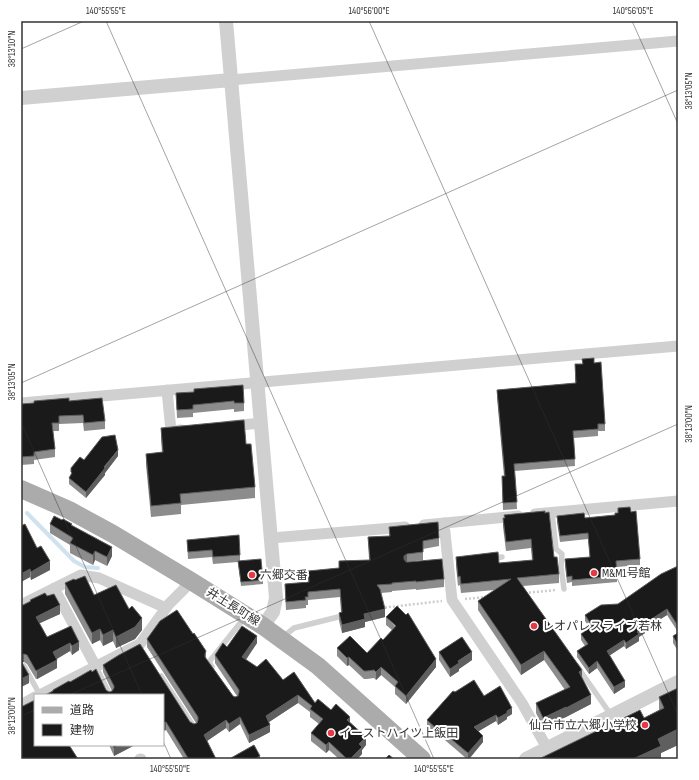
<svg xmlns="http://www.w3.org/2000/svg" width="699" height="780" viewBox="0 0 699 780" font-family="'Sofia Sans Condensed','Noto Sans JP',sans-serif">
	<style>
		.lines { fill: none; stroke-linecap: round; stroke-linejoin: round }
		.stream { stroke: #cfe2ee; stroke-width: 4 }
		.path { stroke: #cdcdcd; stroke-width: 2.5; stroke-dasharray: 2 2; stroke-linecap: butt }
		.service { stroke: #d0d0d0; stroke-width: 5.5 }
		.minor { stroke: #d0d0d0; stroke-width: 11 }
		.tertiary { stroke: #d0d0d0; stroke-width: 14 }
		.primary { stroke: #ababab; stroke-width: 18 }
		.wall { fill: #8c8c8c }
		.shaded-wall { fill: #5f5f5f }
		.building { fill: #1a1a1a; stroke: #5f5f5f }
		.ticks { fill: none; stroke: #333; stroke-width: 1; stroke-opacity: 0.45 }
		.poi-dot { fill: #e63946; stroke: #fff; stroke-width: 1.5 }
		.labels { text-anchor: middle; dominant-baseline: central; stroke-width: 4; stroke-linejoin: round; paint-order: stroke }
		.poi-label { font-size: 12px; fill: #333; stroke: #fff; text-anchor: start }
		.street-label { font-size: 12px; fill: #333; stroke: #fff }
		.neatline { fill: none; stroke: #333; stroke-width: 1.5 }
		.ticks-label { font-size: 10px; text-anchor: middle; fill: #333 }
	</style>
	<rect width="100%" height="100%" fill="#fff"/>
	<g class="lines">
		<!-- stream -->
		<path class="stream" d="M 27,513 L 74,561 L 85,567 L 98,568"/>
		<!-- path -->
		<path class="path" d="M 525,593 L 556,590
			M 465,599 L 486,597
			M 381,608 L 442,601"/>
		<!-- service -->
		<path class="service" d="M 552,513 L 556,549 L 562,554 L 561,567 L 564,589
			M 492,558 L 502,557
			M 283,637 L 294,628 L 338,617
			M 24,666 L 40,695
			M 577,666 L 611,715
			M 96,667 L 110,695
			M 212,667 L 209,662 L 245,617
			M 161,676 L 194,727"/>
		<!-- minor -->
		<path class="minor" d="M 231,80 L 678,41
			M 167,390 L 171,431 L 181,430
			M 21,403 L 678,346
			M 230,426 L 261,423
			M 535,514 L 678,501
			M 444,523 L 452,600 L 522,703 L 547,748
			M 424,525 L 518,516
			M 271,538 L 405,527
			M 54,588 L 96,667
			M 21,605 L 81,575 L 99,578 L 166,608
			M 40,695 L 140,644 L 169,604 L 183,590 L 191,581
			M 21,705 L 35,697
			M 140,759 L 141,759"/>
		<!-- tertiary -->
		<path class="tertiary" d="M 226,21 L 276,598 L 273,612 L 263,626
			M 21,98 L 231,80
			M 526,759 L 678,682"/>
		<!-- primary -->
		<path class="primary" d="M 21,489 L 69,510 L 113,534 L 191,581 L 263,626 L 318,666 L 422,759"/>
	</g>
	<!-- wall -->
	<path class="wall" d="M 582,359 L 594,363 L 605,424 L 605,431 L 598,431 L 598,436 L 574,438 L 575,466 L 515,471 L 517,509 L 503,510 L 502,476 L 504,476 L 497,397 L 497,390 L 575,383 L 575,364 L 582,364 Z
		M 176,393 L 244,403 L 244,411 L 234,412 L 234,409 L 193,413 L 193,417 L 177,418 Z
		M 69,401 L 105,421 L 105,429 L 84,431 L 83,423 L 59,424 L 59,431 L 53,431 L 55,449 L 55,457 L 34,460 L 34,464 L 21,465 L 21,404 Z
		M 161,428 L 246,444 L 255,487 L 255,498 L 181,505 L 181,514 L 151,517 L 146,465 L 146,454 L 162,452 L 161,440 Z
		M 118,456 L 105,473 L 105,475 L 86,498 L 69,484 L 69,478 L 71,474 L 71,468 L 84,460 Z
		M 618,508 L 631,512 L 640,559 L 640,565 L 617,567 L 617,582 L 572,586 L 572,582 L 567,583 L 565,565 L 565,559 L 590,557 L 588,539 L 560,542 L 557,522 L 557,516 L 585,518 L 615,515 L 618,513 Z
		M 503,518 L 554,557 L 559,574 L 559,583 L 523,586 L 582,677 L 591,704 L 566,717 L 543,727 L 536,713 L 536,703 L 565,690 L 544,660 L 521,675 L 504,649 L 478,610 L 478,601 L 495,590 L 461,593 L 460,585 L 458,586 L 456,566 L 456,557 L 499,563 L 532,560 L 531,548 L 506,551 L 503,527 Z
		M 50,524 L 72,526 L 112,556 L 107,566 L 95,560 L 93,565 L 70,553 L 70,545 L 50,533 Z
		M 389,527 L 439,538 L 439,546 L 423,549 L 423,560 L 407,562 L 444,579 L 444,587 L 416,590 L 416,589 L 392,591 L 392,592 L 381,593 L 385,617 L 365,622 L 365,627 L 342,633 L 339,621 L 339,613 L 341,612 L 340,597 L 308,600 L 308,605 L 306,605 L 306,608 L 286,610 L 285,592 L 285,584 L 308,582 L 308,571 L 339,568 L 339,561 L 369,560 L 368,537 L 389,536 Z
		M 187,540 L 240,555 L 240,561 L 263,580 L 263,584 L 241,586 L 238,562 L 213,564 L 212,557 L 188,559 Z
		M 37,548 L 50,570 L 31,580 L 30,577 L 21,582 Z
		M 678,566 L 678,632 L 667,615 L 645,629 L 645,633 L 639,637 L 639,641 L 626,649 L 624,646 L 609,656 L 625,687 L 614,694 L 597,668 L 589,674 L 577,657 L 577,651 L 585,646 L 581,640 L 581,634 L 590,628 L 585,621 L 585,615 L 618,604 Z
		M 75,580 L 94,595 L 129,609 L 142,630 L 135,639 L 116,648 L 113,641 L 103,646 L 100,640 L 92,644 L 65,594 L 65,583 Z
		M 30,600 L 60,614 L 39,623 L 47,637 L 71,626 L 79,650 L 72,655 L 70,651 L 57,659 L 57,668 L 37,679 L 36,679 L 27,664 L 24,662 L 22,662 L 29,683 L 21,687 L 21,606 L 30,602 Z
		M 177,610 L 193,634 L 194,633 L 206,651 L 206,658 L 233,696 L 235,697 L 237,696 L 215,663 L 215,655 L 223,643 L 227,647 L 242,626 L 257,636 L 257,643 L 246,660 L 257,667 L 266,659 L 283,680 L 294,672 L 315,703 L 318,699 L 331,710 L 336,704 L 350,717 L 350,722 L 366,737 L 366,745 L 362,750 L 362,754 L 357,759 L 339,759 L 329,750 L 326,753 L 311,741 L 311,733 L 319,724 L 310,717 L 310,712 L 298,703 L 269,722 L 270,725 L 270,732 L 249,743 L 240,724 L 229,732 L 226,728 L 207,741 L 216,759 L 184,759 L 166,730 L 163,731 L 163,695 L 45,695 L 53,691 L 53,690 L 69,681 L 70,682 L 91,670 L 92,672 L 96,669 L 106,690 L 109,692 L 112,691 L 103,672 L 103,665 L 119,655 L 140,644 L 190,722 L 194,724 L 196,723 L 147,647 L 147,639 L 160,621 Z
		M 386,617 L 436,667 L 406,704 L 395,694 L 395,687 L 381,675 L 376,680 L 374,678 L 367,679 L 364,679 L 349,665 L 347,666 L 337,656 L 337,648 L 367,653 L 383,640 L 392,630 L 386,625 Z
		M 678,633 L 678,651 L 673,643 L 673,636 Z
		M 439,652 L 472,660 L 459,669 L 459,671 L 450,677 L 439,660 Z
		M 678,688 L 678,745 L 661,753 L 661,759 L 644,718 L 659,710 L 659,697 Z
		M 484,696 L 512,714 L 507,717 L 507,719 L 498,725 L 496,721 L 478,731 L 483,742 L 469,759 L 467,759 L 439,735 L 438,736 L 427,727 L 427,720 Z
		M 109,745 L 135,745 L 114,756 Z"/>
	<!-- shaded-wall -->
	<path class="shaded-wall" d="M 118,450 L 118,456 L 105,473 L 105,475 L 86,498 L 86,492 Z
		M 112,547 L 112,556 L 107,566 L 107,557 Z
		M 95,551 L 95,560 L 93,565 L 93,555 Z
		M 407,554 L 407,562 L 404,564 L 404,556 Z
		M 50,561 L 50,570 L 31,580 L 31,572 Z
		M 30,569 L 30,577 L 21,582 L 21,574 Z
		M 60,605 L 60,614 L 36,625 L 36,617 Z
		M 385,609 L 385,617 L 365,622 L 365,627 L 342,633 L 342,625 L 364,614 Z
		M 667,609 L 667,615 L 645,629 L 645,633 L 639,637 L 639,641 L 626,649 L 626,643 L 644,624 Z
		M 142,618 L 142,630 L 135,639 L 116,648 L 116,637 Z
		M 100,629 L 100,640 L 92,644 L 92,633 Z
		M 113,630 L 113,641 L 103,646 L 103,635 Z
		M 257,636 L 257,643 L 242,665 L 242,657 Z
		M 624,640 L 624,646 L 607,657 L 607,651 Z
		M 79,642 L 79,650 L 72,655 L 72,646 Z
		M 70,643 L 70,651 L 53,661 L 53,652 Z
		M 544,651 L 544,660 L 521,675 L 521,665 Z
		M 472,652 L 472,660 L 459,669 L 459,671 L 450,677 L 450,669 L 458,661 Z
		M 22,654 L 24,654 L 24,662 L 21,663 L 21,655 Z
		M 349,657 L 349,665 L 347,666 L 347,658 Z
		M 436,659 L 436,667 L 406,704 L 406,696 Z
		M 57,660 L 57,668 L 37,679 L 37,671 Z
		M 597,661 L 597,668 L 589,674 L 589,668 Z
		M 381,667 L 381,675 L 376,680 L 376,672 Z
		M 582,670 L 582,679 L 579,672 Z
		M 29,675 L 29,683 L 21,687 L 21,679 Z
		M 625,681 L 625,687 L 614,694 L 614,687 Z
		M 298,695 L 298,703 L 266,724 L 266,716 Z
		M 591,695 L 591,704 L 566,717 L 566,708 Z
		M 566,707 L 566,717 L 543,727 L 543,718 Z
		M 512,708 L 512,714 L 507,717 L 507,719 L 498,725 L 498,718 L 507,711 Z
		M 496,715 L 496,721 L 474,734 L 474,727 Z
		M 240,717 L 240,724 L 229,732 L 229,724 Z
		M 350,717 L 350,724 L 347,720 Z
		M 226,720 L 226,728 L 204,743 L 204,735 Z
		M 166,722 L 166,730 L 163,731 L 163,723 Z
		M 270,725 L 270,732 L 249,743 L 249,735 Z
		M 439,729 L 439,735 L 438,736 L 438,730 Z
		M 678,729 L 678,745 L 661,753 L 661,759 L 633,759 L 658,739 Z
		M 483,736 L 483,742 L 469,759 L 468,759 L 468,753 Z
		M 366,737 L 366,745 L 362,750 L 362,754 L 357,759 L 350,759 L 359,744 Z
		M 329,742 L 329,750 L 326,753 L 326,745 Z
		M 120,745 L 135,745 L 114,756 L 114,748 Z
		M 260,756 L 260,759 L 255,759 Z"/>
	<!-- building -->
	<path class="building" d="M 594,358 L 594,363 L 601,362 L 605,424 L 598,424 L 598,429 L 573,431 L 575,459 L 514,464 L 517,502 L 503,503 L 502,476 L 505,476 L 497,390 L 576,383 L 575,364 L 583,364 L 582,359 Z
		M 243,385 L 244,403 L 234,403 L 234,401 L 193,405 L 193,409 L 177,410 L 176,393 L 194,392 L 194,389 Z
		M 69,398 L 69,401 L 102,398 L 105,421 L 84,423 L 83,415 L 59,416 L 59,423 L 52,423 L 55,449 L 34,452 L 34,456 L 21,457 L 21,404 L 34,403 L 34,401 Z
		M 244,420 L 246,444 L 251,444 L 255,487 L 180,494 L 181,503 L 151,506 L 146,454 L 163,452 L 161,428 Z
		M 115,435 L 118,450 L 104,467 L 105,468 L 86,492 L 69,478 L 72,473 L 71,472 L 71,468 L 80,457 L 84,460 L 102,437 Z
		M 630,507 L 631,512 L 636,511 L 640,559 L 616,561 L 617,576 L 572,580 L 572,576 L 567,577 L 565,559 L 590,557 L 588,533 L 560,536 L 557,516 L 584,513 L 585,518 L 615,515 L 615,513 L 618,513 L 618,508 Z
		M 545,511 L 545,513 L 549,512 L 554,557 L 557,557 L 559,574 L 517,578 L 582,670 L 579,672 L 591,695 L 566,708 L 566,707 L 543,718 L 536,703 L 570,687 L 544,651 L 521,665 L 504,639 L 478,601 L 511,579 L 461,584 L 460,576 L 458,577 L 456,557 L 498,552 L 499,563 L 533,560 L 531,539 L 506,542 L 503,518 L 505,518 L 504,515 Z
		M 54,516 L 62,520 L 63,519 L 72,524 L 71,525 L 112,547 L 107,557 L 95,551 L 93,555 L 70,543 L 73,538 L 50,524 Z
		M 438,522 L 439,538 L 423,541 L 423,552 L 407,554 L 404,556 L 404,559 L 406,562 L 408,562 L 442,559 L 444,579 L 416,582 L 416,581 L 392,583 L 392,584 L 377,585 L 380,589 L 385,609 L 364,614 L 365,619 L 342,625 L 339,613 L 342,612 L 340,589 L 308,592 L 308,597 L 305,597 L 306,600 L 286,602 L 285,584 L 309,582 L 308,571 L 339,568 L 339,561 L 370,560 L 368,537 L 390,536 L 389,527 Z
		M 25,524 L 37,548 L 41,546 L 50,561 L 31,572 L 30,569 L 21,574 L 21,526 Z
		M 239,535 L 240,555 L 213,557 L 212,550 L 188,552 L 187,540 Z
		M 261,559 L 263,580 L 241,582 L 238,561 Z
		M 678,566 L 678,626 L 667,609 L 644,624 L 645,626 L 637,632 L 639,634 L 626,643 L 624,640 L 607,651 L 625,681 L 614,687 L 597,661 L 589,668 L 577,651 L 588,644 L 581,634 L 592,626 L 585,615 L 601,605 L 618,604 L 661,574 Z
		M 85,576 L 94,595 L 116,585 L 129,609 L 132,606 L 142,618 L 135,627 L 116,637 L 113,630 L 103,635 L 100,629 L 92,633 L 65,583 L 74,579 L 75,580 Z
		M 45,593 L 47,596 L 54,594 L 60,605 L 36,617 L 47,637 L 71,626 L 79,642 L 72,646 L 70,643 L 53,652 L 57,660 L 36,671 L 27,655 L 24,654 L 21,655 L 21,606 L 31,601 L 30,600 Z
		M 397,606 L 406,615 L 408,613 L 436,659 L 406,696 L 395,686 L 398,682 L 381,667 L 376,672 L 374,670 L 367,671 L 364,671 L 349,657 L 347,658 L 337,648 L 350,636 L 367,653 L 381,638 L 383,640 L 396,626 L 386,617 Z
		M 177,610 L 193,634 L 194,633 L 206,651 L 205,654 L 205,657 L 233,696 L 235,697 L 238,696 L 239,692 L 239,690 L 215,655 L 223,643 L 227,647 L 242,626 L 257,636 L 242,657 L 257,667 L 266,659 L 283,680 L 294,672 L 315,703 L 318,699 L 331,710 L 336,704 L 350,717 L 347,720 L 366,737 L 359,744 L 362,747 L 350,759 L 347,759 L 329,742 L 326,745 L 311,733 L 323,719 L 310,709 L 312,706 L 298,695 L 266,716 L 270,725 L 249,735 L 240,717 L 229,724 L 226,720 L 204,735 L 216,759 L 185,759 L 188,758 L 166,722 L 163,723 L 163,695 L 45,695 L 53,691 L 53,690 L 69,681 L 70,682 L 91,670 L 92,672 L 96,669 L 106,690 L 109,692 L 112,691 L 114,688 L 114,686 L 103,665 L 119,655 L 140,644 L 190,722 L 194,724 L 197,723 L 198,720 L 198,717 L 147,639 L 160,621 Z
		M 678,633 L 678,645 L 673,636 Z
		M 462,637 L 472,652 L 458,661 L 459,663 L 450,669 L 439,652 Z
		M 21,661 L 29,675 L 21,679 Z
		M 474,680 L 484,696 L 500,686 L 512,708 L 507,711 L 507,713 L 498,718 L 496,715 L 474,727 L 483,736 L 468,753 L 439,729 L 438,730 L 427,720 L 453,691 L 455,692 Z
		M 678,688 L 678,729 L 658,739 L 661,746 L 633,759 L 539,759 L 640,710 L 644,718 L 664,708 L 659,697 Z
		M 35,700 L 35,745 L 69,745 L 78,759 L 21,759 L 21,707 Z
		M 113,745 L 120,745 L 114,748 Z
		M 254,745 L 260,756 L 255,759 L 232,759 L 231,758 Z
		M 389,755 L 394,759 L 385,759 Z"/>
	<!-- ticks -->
	<path class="ticks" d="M 106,21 L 434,759M 369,21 L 678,715M 632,21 L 678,124M 21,49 L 84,21M 21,383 L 678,90M 21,422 L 142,695M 69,695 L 678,424M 21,716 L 35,710M 163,741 L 171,759M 675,759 L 678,758"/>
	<!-- markers -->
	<g class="poi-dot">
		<circle cx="594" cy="573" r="4"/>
		<circle cx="252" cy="575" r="4"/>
		<circle cx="534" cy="626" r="4"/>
		<circle cx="645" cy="725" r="4"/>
		<circle cx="331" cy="733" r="4"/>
	</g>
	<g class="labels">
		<!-- poi labels -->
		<g class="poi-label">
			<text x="602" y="573">M&amp;M1号館</text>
			<text x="260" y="575">六郷交番</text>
			<text x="542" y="626">レオパレスライブ若林</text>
			<text x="637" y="725" text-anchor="end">仙台市立六郷小学校</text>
			<text x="339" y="733">イーストハイツ上飯田</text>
		</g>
		<!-- street labels -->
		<g class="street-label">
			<text transform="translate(233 607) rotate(32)">井土長町線</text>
		</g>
	</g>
	<!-- border -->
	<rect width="699" height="780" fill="none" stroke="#ffffff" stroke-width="44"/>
	<!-- legend -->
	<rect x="34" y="694" width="130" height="52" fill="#ffffff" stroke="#adadad"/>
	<rect x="42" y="707" width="20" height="6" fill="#ababab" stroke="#adadad"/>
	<text x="70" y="714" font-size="12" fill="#333333">道路</text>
	<rect x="42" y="724" width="20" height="12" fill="#1a1a1a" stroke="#adadad"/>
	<text x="70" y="734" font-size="12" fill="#333333">建物</text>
	<rect x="22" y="22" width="655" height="736" class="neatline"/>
	<g class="ticks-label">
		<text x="106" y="14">140°55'55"E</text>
		<text x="369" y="14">140°56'00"E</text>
		<text x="633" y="14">140°56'05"E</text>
		<text transform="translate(11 49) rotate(-90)" y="4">38°13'10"N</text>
		<text transform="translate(688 91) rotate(-90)" y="4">38°13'05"N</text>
		<text transform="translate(11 382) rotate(-90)" y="4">38°13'05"N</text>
		<text transform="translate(688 424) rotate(-90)" y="4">38°13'00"N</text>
		<text transform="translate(11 716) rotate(-90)" y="4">38°13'00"N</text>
		<text x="170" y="772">140°55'50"E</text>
		<text x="434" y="772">140°55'55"E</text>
	</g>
</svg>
